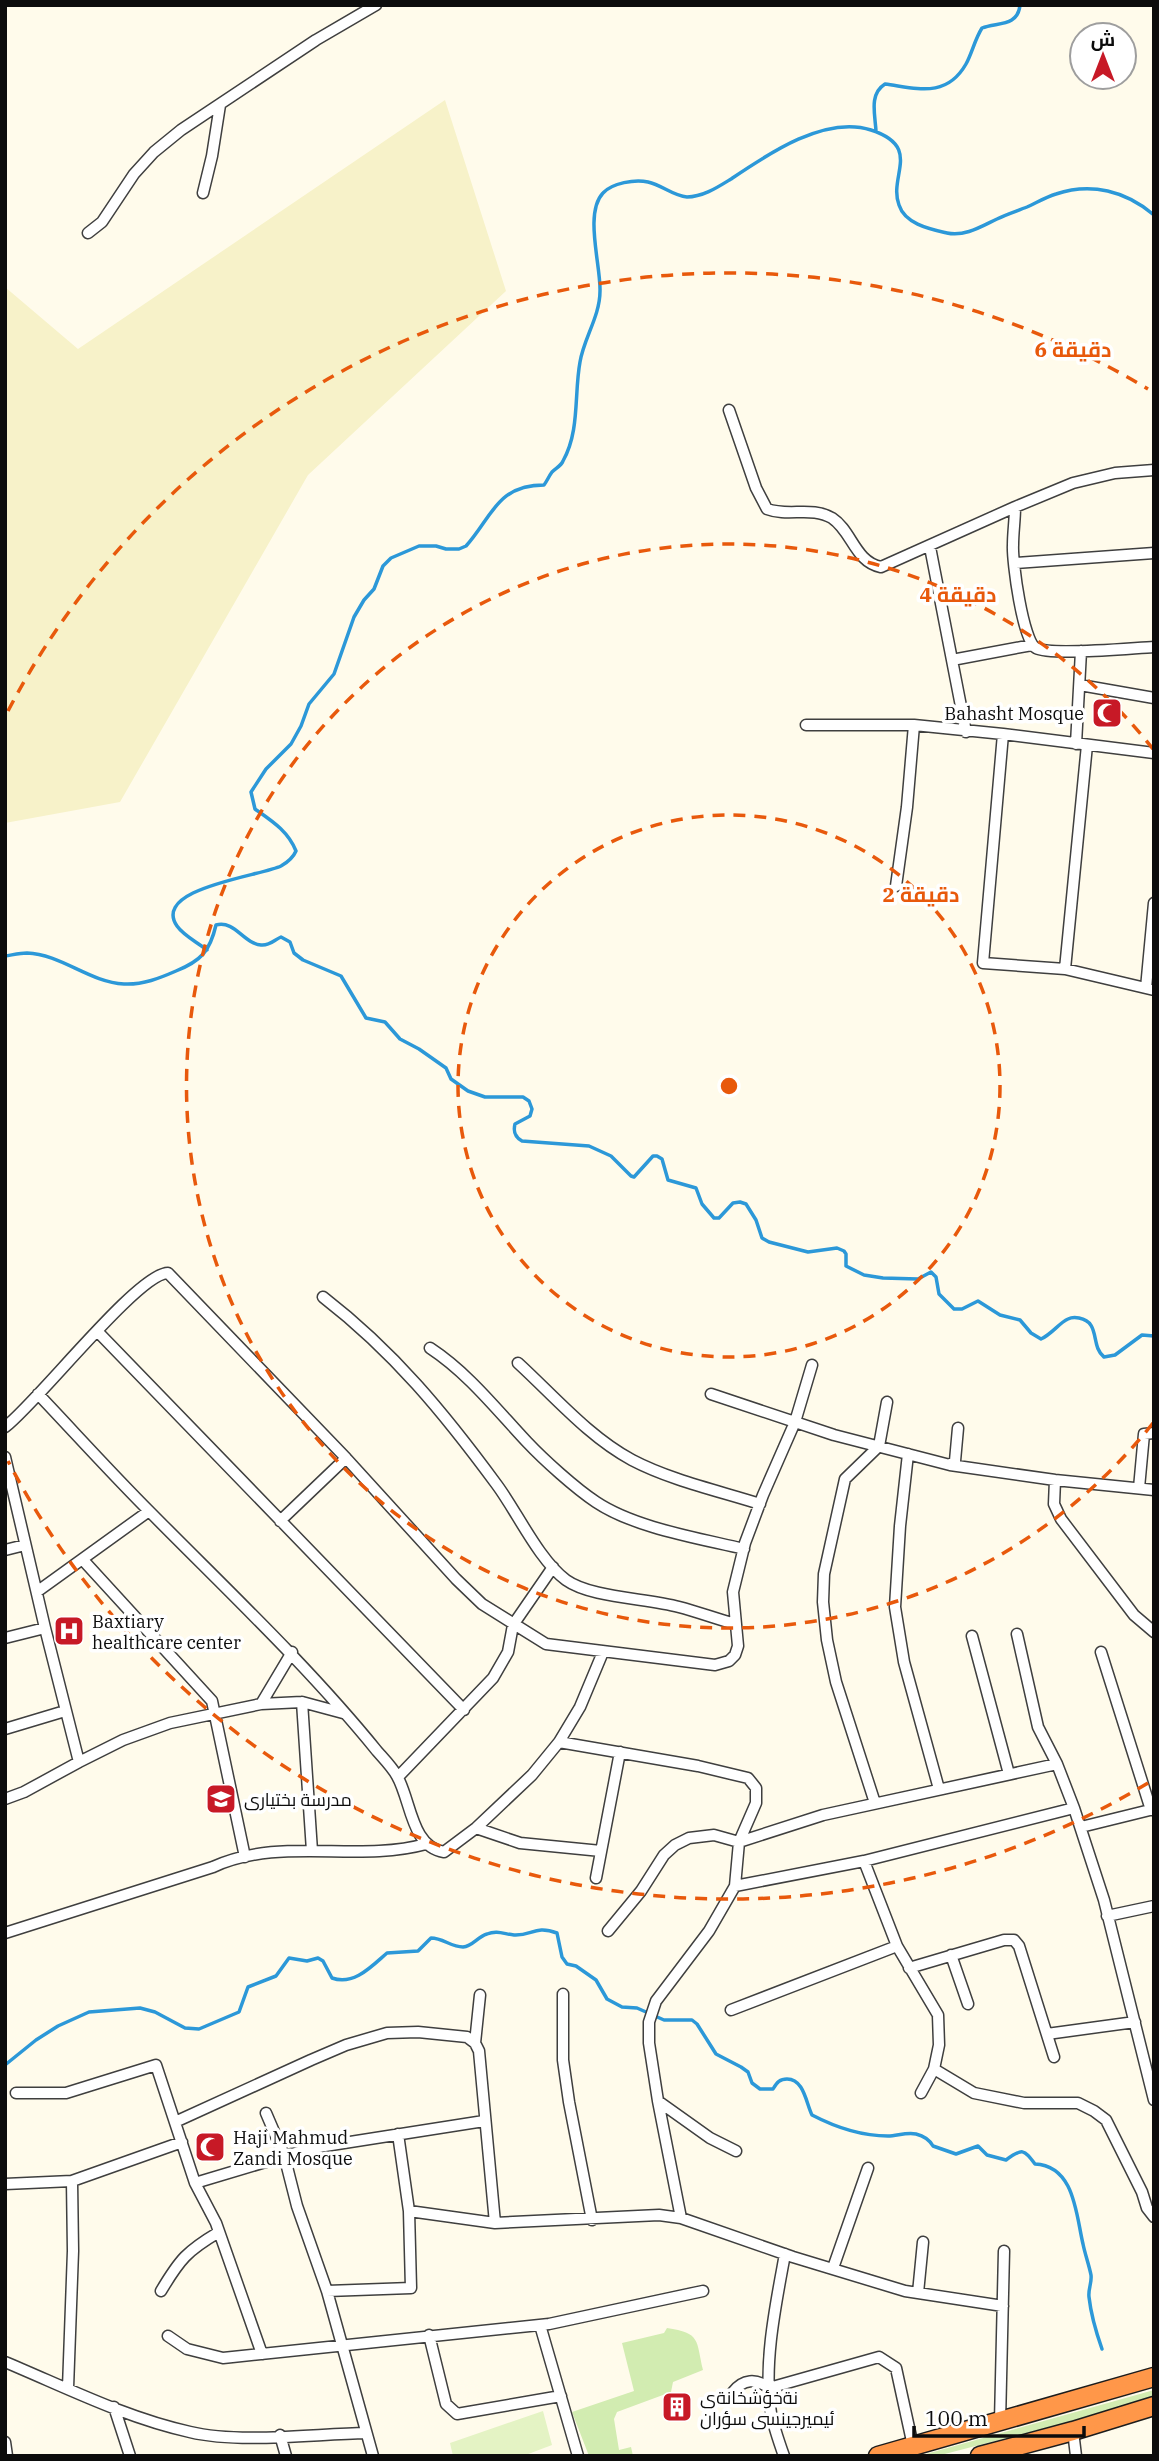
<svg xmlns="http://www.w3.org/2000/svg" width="1159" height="2461" viewBox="0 0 1159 2461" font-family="'IBM Plex Serif',Cairo,serif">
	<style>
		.farmland { fill: #f7f2c9 }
		.green { fill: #d2ecb1 }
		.pitch { fill: #e4f3c4 }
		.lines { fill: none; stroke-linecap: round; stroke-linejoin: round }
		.stream { stroke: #2c98d8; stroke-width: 3.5 }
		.street-casing { stroke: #3f3f3f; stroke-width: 13 }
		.highway-casing { stroke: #1d1d1d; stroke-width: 21 }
		.street { stroke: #fff; stroke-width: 10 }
		.highway { stroke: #ff9749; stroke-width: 18 }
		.ring { fill: none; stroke: #e8590c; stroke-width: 3.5; stroke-dasharray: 12 9 }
		.labels { text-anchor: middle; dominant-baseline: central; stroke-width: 7; stroke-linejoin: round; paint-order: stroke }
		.poi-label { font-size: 18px; fill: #0c0c0c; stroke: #fff; text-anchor: start }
		.centre { fill: #e8590c; stroke: #fff; stroke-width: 3.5 }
		.ring-label { font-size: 21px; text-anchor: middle; font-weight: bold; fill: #e8590c; stroke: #fff; stroke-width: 7; stroke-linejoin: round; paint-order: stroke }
	</style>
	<rect width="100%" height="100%" fill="#fffbeb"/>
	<!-- farmland -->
	<path class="farmland" d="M 445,100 L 506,291 L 308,475 L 120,802 L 5,823 L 5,287 L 78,349 Z"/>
	<!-- green -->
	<path class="green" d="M 667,2328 C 701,2333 696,2340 703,2370 L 673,2382 L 671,2392 L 617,2412 L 614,2419 L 619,2450 L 631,2447 L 633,2456 L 589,2456 L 572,2412 L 634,2391 L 622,2343 L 664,2333 Z
		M 1154,2390 L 1154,2398 L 1065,2423 L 937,2456 L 919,2456 Z"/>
	<!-- pitch -->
	<path class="pitch" d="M 543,2411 L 552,2445 L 523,2456 L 453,2456 L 450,2443 Z"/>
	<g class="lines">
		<!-- stream -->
		<path class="stream" d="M 876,131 C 875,114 869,94 885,84 C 916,88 946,99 966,64 C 972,53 975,39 982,28 C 997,22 1018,27 1020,5
			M 207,950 C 197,942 184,936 177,926 C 151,888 261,876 281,866 C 288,862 293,858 296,851 C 288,831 272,821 255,809 L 251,792 L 266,769 L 291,744 L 301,726 L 309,704 L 334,674 L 354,617 L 364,600 L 374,589 L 383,566 L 391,558 L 419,546 L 436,546 L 446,549 L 459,549 L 466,546 C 492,517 497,485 544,485 C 547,481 549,476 552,472 C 556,468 561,466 563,461 C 580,431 574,394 580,362 C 584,338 600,316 600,291 C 601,266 584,213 603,193 C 612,183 635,179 648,182 C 662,185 673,196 687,197 C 703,197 718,187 731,179 C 768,154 825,115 871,130 C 923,147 888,176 899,205 C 905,224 930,229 947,233 C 965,237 982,226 997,219 C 1007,214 1017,211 1027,207 C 1036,203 1046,197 1056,194 C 1091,182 1126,191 1154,215
			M 5,956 C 12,955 20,953 27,953 C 61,954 89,982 124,984 C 143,985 160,978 176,971 C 201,961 210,951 216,925 C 235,920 243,943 261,945 C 270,946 274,940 281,937 L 290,942 L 294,953 L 303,960 L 341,976 L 366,1018 L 385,1022 L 400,1039 L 419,1049 L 446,1068 L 451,1079 L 468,1091 L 485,1097 L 523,1097 L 529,1101 L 532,1109 L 530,1116 L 515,1124 C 513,1132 515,1137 522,1141 L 589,1146 L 611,1156 L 631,1176 L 634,1177 L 653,1156 L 657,1156 L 662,1159 L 668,1180 L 696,1188 L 702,1204 L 714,1218 L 719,1218 L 733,1203 L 740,1202 L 746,1204 L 756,1220 L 762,1238 L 769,1242 L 808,1252 L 837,1248 L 844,1251 L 846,1254 L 846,1266 L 864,1275 L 883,1278 L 918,1279 L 931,1272 L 936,1277 L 939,1294 L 954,1309 L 962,1309 L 978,1301 L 1000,1315 L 1020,1320 L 1031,1333 L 1041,1339 C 1052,1334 1059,1323 1068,1319 C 1072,1317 1074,1317 1079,1318 C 1101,1322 1090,1346 1104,1357 L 1115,1355 L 1142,1335 L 1154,1336
			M 5,2065 L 36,2040 L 58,2026 L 89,2012 L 140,2008 L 155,2012 L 185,2028 L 199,2029 L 239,2012 L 248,1987 L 276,1976 L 289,1958 L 307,1961 L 318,1958 L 323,1961 L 332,1978 C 354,1986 372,1966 387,1953 L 418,1951 L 431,1938 C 443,1938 451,1947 463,1947 C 473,1946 477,1937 487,1934 C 497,1930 504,1934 514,1935 C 532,1936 535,1925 557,1933 L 562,1957 L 567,1964 L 576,1966 L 596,1980 L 607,1999 L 622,2007 L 637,2008 L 664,2020 L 692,2020 L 697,2024 L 716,2054 L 741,2067 L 748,2072 L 752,2083 L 760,2089 L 773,2089 C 777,2082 780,2079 787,2079 C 804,2079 806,2103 812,2115 C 835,2127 862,2136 888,2136 C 897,2136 906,2132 916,2134 C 924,2136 929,2139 933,2146 L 956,2154 L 978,2146 L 987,2155 L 1006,2160 C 1022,2148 1024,2149 1035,2164 C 1075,2166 1076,2215 1083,2244 C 1085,2254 1089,2265 1091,2275 C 1092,2283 1088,2289 1089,2297 C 1091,2315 1096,2332 1102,2349"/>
		<!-- street casing -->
		<g class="street-casing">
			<path id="street" d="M 203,193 L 212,156 L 220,105
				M 88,233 L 102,222 L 134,174 L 154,152 L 181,130 L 316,40 L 376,5
				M 729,410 L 756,488 L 767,509 C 788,517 812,506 832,518 C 852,531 855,562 881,567 L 1015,507 C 1015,520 1013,532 1013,545 C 1012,561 1023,642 1036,648 C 1051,656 1132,648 1154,647
				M 1015,507 L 1073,483 L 1115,473 L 1154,470
				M 930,547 L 966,732
				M 1015,563 L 1154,553
				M 952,660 L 1032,645
				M 1080,685 L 1154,698
				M 806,725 L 914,725 L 1003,734 L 1154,753
				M 1003,734 L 983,963 L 1065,969 L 1154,990
				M 1076,744 L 1081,651
				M 896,886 L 907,807 L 914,725
				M 1065,969 L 1087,745
				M 1146,988 L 1154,903
				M 323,1297 C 394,1352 444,1413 497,1485 C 517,1512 539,1560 566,1580 C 591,1598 647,1598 679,1607 C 698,1612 717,1619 735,1624
				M 97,1331 L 464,1710
				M 430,1348 C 468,1373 496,1409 527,1442 C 544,1460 575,1488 596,1502 C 635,1528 698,1538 744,1549
				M 518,1363 C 554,1396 589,1437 632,1460 C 670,1480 719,1491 760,1504
				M 38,1394 C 75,1433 112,1474 151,1513 C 228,1591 308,1666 377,1751 C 384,1759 392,1767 397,1776 C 411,1800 411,1847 444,1852 L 476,1828 L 532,1775 L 559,1742 L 580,1707 L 603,1652
				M 711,1394 L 834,1435 L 950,1465 L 955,1461 L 958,1428
				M 5,1427 C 37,1403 138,1273 168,1273 L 346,1458 L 456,1579 L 482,1604 L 546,1644 L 715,1665 L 729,1661 L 735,1655 L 738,1646 L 733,1592 L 745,1543 L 763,1495 L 795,1422 L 812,1365
				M 908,1454 L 900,1526 L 895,1607 L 904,1662 L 939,1789
				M 5,1457 L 45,1628 L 79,1762
				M 950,1465 L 1055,1480 L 1154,1490
				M 1055,1480 L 1054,1504 L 1061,1519 L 1134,1615 L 1154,1632
				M 1139,1488 L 1144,1434 L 1154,1433
				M 280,1521 L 346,1458
				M 5,1550 L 25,1545
				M 83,1560 L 212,1701 L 245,1857
				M 38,1591 L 149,1511
				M 1017,1634 L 1038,1727 L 1057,1764 L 1074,1808 L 1104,1900 L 1154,2100
				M 972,1636 L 1009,1774
				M 5,1638 L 45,1628
				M 1101,1652 L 1151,1810
				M 302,1702 L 312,1851
				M 261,1704 L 292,1652
				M 5,1729 L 65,1711
				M 559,1742 L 698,1766 L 748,1778 L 756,1788 L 756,1803 L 739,1842 L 735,1886 L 709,1931 L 656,2001 L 649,2022 L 649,2043 L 658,2101 L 681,2218
				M 398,1777 L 493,1678 L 508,1652 L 513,1625 L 553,1567
				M 5,1799 L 24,1792 L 79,1762 L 123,1740 L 170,1723 L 261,1704 L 302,1702 L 343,1713
				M 875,1803 L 836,1682 L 827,1640 L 823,1602 L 824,1574 L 845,1479 L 879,1446 L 887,1402
				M 1081,1827 L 1154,1809
				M 476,1828 L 520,1843 L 601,1851
				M 864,1861 L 897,1946 L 938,2015 L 939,2045 L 934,2069 L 921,2093
				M 596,1878 L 620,1752
				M 735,1886 L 864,1861 L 1074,1808
				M 1107,1916 L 1154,1906
				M 608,1931 L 641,1891 L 664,1855 L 675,1845 L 689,1838 L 714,1835 L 739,1842 L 823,1815 L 1057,1764
				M 5,1933 L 213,1867 C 280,1836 357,1863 426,1844
				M 951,1955 L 968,2004
				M 909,1968 L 1004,1940 L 1014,1940 L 1019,1946 L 1054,2057
				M 563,1994 L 563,2060 L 569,2102 L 592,2220
				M 731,2010 L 897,1946
				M 1047,2034 L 1135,2022
				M 475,2043 L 480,1995
				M 934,2069 L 974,2093 L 1024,2103 L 1078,2103 L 1094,2111 L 1106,2120 L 1142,2192 L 1147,2208 L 1154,2217
				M 16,2093 L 66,2093 L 156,2065 L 195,2183 L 216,2223 L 262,2354
				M 658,2101 L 710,2138 L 736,2151
				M 266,2113 L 284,2155 L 297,2206 L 327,2291 L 373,2456
				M 175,2122 L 311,2060 L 346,2045 L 387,2033 L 418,2032 L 467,2037 L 475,2043 L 479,2051 L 495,2223
				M 195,2183 L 312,2148 L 484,2121
				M 5,2184 L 72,2181 L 182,2142
				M 409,2211 L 495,2223 L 659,2215 L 681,2218 L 793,2257 L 905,2291 L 1003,2306
				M 833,2268 L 868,2168
				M 161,2291 C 180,2259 187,2251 219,2232
				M 327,2291 L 411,2288 L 409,2211 L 398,2134
				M 918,2293 L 923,2242
				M 540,2325 L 578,2456
				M 429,2335 L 446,2404 L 457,2414 L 561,2396
				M 168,2336 L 187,2349 L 223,2358 L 549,2324 L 703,2291
				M 5,2362 C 65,2387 126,2418 190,2432 C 240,2444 313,2434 366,2433
				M 68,2388 L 73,2251 L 72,2181
				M 733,2392 C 743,2379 756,2378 769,2388 L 879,2357 L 896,2368 L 913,2446
				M 114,2407 L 130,2456
				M 1000,2422 L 1004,2251
				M 1073,2431 L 1076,2456
				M 280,2435 L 286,2456
				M 5,2442 L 7,2456
				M 784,2456 C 779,2442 774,2428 771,2413 C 763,2364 776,2303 785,2254"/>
		</g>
		<!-- highway casing -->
		<g class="highway-casing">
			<path id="highway" d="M 878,2456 L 1154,2377
				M 980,2456 L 1073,2431 L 1154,2406"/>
		</g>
		<!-- street -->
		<use href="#street" class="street"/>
		<!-- highway -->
		<use href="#highway" class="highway"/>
	</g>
	<!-- distance rings -->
	<g class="ring">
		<circle cx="729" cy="1086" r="271"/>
		<path d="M1153 1423A542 542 0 1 1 1153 749"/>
		<path d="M1148 1783A813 813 0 0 1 8 1461M8 711A813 813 0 0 1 1148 389"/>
	</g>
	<!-- icons -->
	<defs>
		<g id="mosque-square" transform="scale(1.575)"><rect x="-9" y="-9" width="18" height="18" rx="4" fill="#c71926" stroke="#fff"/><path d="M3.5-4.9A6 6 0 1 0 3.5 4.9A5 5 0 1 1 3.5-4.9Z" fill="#fff"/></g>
		<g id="hospital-square" transform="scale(1.575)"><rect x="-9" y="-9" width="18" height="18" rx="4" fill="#c71926" stroke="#fff"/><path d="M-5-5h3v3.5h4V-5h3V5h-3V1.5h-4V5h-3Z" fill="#fff"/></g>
		<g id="school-square" transform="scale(1.575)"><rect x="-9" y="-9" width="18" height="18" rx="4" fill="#c71926" stroke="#fff"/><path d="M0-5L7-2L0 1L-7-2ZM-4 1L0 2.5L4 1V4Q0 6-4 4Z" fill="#fff"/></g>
		<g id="building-square" transform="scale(1.575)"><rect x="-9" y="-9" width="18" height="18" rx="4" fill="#c71926" stroke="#fff"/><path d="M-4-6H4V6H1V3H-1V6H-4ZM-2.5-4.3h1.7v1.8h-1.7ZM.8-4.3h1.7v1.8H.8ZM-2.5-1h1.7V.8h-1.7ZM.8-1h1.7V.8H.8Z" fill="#fff"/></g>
	</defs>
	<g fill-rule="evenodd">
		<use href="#mosque-square" x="1107" y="713"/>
		<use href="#hospital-square" x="69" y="1631"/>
		<use href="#school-square" x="221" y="1799"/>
		<use href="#mosque-square" x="210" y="2147"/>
		<use href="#building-square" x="677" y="2407"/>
	</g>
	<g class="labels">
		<!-- poi labels -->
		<g class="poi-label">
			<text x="1084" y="713" text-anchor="end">Bahasht Mosque</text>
			<text x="92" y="1621">Baxtiary<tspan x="92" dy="21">healthcare center</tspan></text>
			<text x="244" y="1799">مدرسة بختيارى</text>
			<text x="233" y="2137">Haji Mahmud<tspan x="233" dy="21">Zandi Mosque</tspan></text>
			<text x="700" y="2397">نةخؤشخانةى<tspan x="700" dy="21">ئیميرجينسى سؤران</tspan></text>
		</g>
	</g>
	<circle cx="729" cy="1086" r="10" class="centre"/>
	<g class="ring-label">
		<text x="1073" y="357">6 دقيقة</text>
		<text x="958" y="602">4 دقيقة</text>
		<text x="921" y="902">2 دقيقة</text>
	</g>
	<!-- border -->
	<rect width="1159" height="2461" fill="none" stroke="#0c0c0c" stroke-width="14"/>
	<!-- north arrow -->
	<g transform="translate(1103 56)"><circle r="33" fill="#ffffff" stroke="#9e9e9e" stroke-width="2"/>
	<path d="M0-5L12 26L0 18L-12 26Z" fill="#c71926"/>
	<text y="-10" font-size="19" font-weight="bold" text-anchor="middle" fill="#0c0c0c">ش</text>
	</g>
	<!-- scale -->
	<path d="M914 2426v10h170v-10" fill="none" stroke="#0c0c0c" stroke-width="3.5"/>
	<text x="925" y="2426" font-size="21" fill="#0c0c0c" stroke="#ffffff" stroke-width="5" paint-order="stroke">100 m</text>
</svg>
